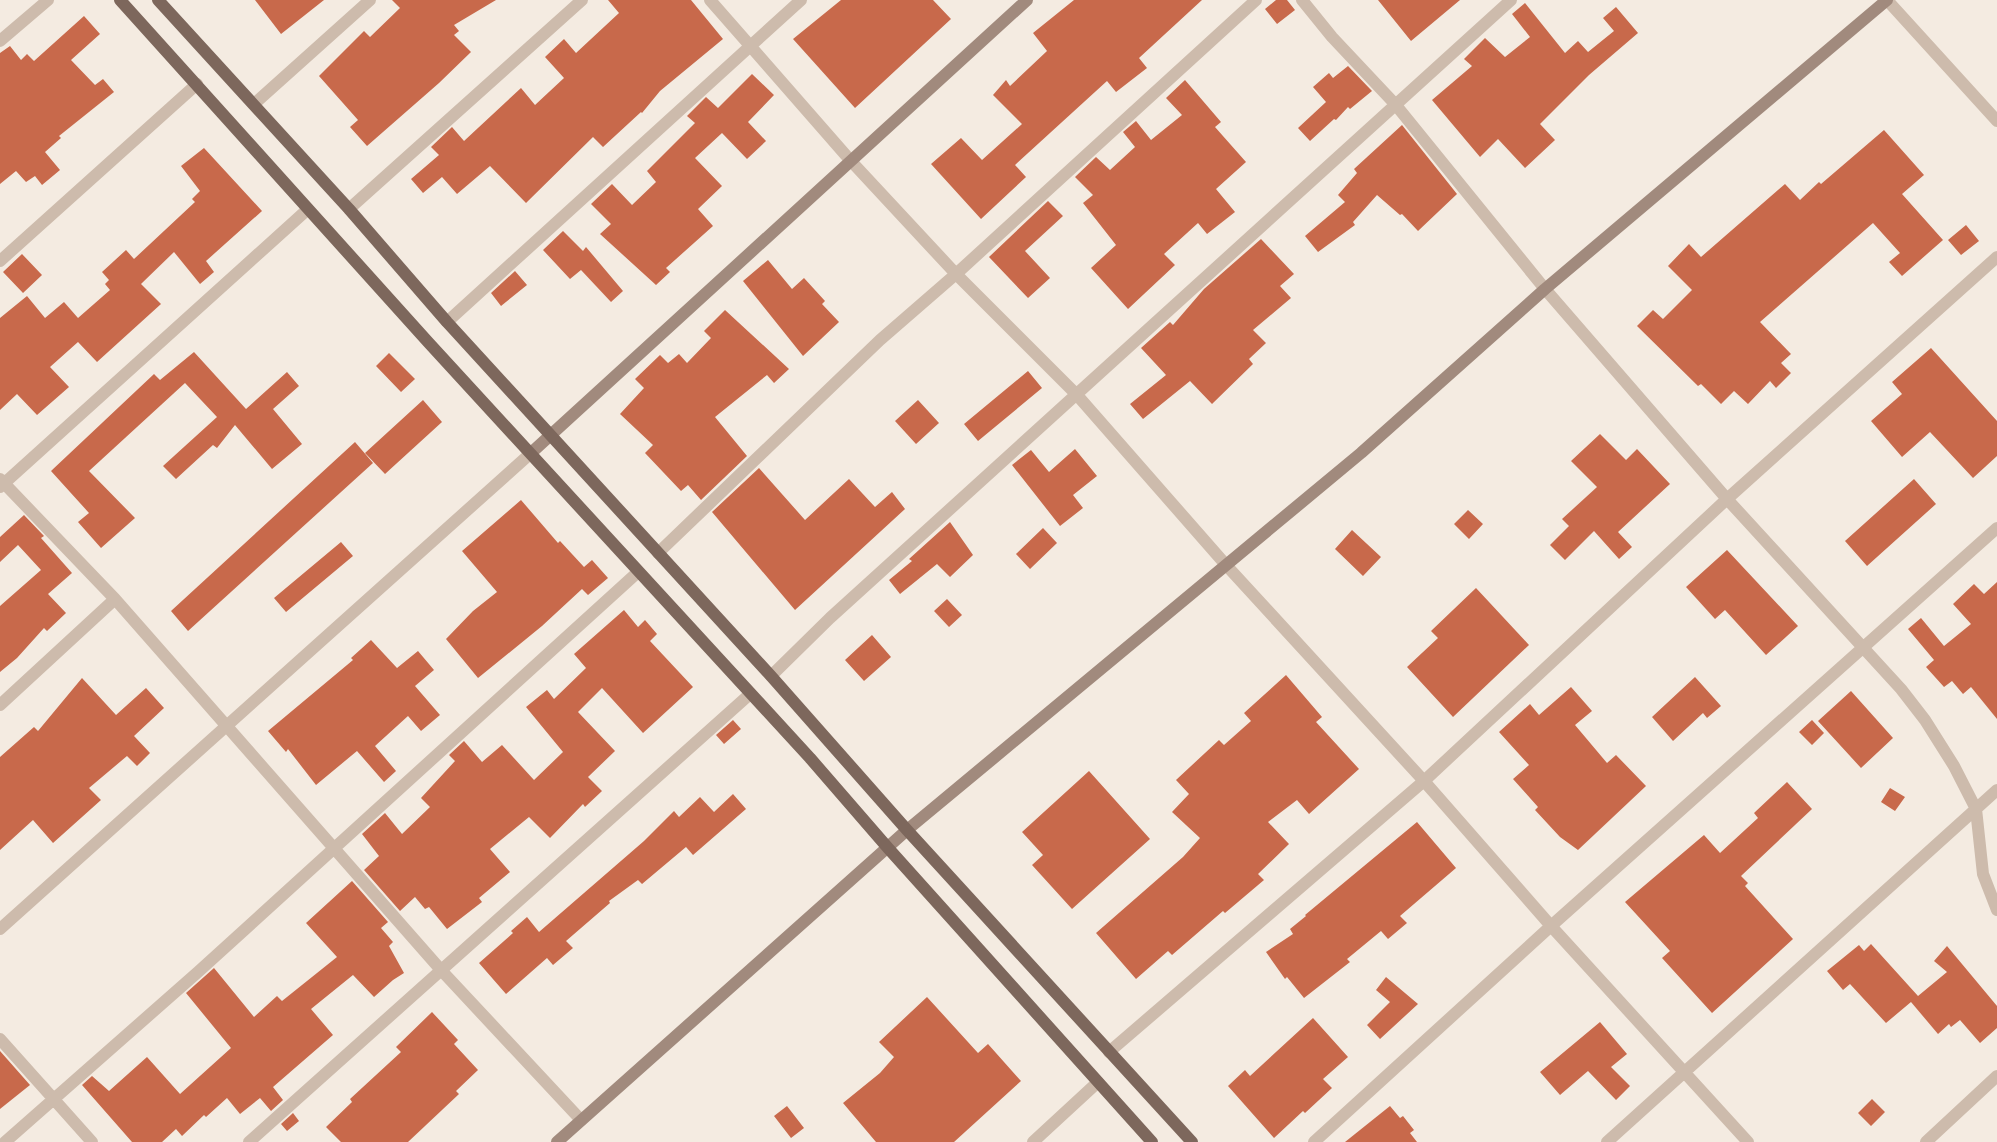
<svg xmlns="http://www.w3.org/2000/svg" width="1997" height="1142" viewBox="0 0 1997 1142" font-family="'Exo 2',sans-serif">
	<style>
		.building { fill: #c8694b }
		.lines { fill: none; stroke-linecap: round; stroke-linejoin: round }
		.street { stroke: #cdbbac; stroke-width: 12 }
		.secondary { stroke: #a18a7d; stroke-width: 12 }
		.primary { stroke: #7d675c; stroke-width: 12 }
	</style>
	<rect width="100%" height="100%" fill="#f4ebe1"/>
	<!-- building -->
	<path class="building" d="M 255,0 L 324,0 L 281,34 Z
		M 392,0 L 496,0 L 454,25 L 459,31 L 454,35 L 471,52 L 439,83 L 367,146 L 350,127 L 358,120 L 319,76 L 364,31 L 370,37 L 400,8 Z
		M 608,0 L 691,0 L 723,39 L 660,91 L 642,113 L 641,112 L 603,147 L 593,137 L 526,203 L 490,166 L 457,194 L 442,177 L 423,193 L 411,179 L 439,155 L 431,147 L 452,127 L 464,141 L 521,88 L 535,105 L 564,78 L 545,57 L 564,39 L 576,53 L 619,13 Z
		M 841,0 L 933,0 L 951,19 L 855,108 L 793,39 Z
		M 1074,0 L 1202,0 L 1139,58 L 1147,68 L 1116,92 L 1107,81 L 1015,165 L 1026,177 L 981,219 L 931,164 L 961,138 L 982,160 L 1022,124 L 993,95 L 1006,80 L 1010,86 L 1047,51 L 1033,33 Z
		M 1276,0 L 1287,0 L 1295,10 L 1277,24 L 1265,9 Z
		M 1378,0 L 1460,0 L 1411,41 Z
		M 1525,3 L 1565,53 L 1578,41 L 1588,52 L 1614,31 L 1603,18 L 1616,7 L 1638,33 L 1589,75 L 1540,124 L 1555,140 L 1525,168 L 1498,139 L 1480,157 L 1432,100 L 1472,66 L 1464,59 L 1485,38 L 1505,57 L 1530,37 L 1512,14 Z
		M 84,16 L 100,34 L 71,60 L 95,85 L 103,79 L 114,92 L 59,136 L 61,138 L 45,152 L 60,170 L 42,185 L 35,176 L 26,182 L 16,171 L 0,184 L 0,53 L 10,46 L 21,60 L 27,54 L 34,61 Z
		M 1348,66 L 1372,91 L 1350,109 L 1348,107 L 1336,120 L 1334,119 L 1310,141 L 1298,128 L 1326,102 L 1313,87 L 1329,73 L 1333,78 Z
		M 752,74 L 774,95 L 748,122 L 766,141 L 747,159 L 722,133 L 695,158 L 722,186 L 698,209 L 713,226 L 666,268 L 670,272 L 656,285 L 600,234 L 611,224 L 591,204 L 612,184 L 632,205 L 656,182 L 647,171 L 695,123 L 687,116 L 706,97 L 718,108 Z
		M 1185,80 L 1221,122 L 1215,127 L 1246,162 L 1216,189 L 1235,212 L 1207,234 L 1198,223 L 1164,254 L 1175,265 L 1128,309 L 1091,268 L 1116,245 L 1083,203 L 1093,195 L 1075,177 L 1096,157 L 1110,170 L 1135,147 L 1123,132 L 1136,121 L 1151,140 L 1182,115 L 1166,98 Z
		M 1402,125 L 1457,194 L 1418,231 L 1402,214 L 1400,215 L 1377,195 L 1353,222 L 1355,225 L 1318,252 L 1305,236 L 1345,202 L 1338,195 L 1357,173 L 1354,169 Z
		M 1884,130 L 1924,175 L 1902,194 L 1943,240 L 1902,276 L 1889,262 L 1900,253 L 1873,223 L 1760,322 L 1791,354 L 1781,363 L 1791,373 L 1776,388 L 1770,381 L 1748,404 L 1734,391 L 1721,404 L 1701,384 L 1698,386 L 1637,326 L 1653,310 L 1663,319 L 1692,290 L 1668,266 L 1689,244 L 1701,257 L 1785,184 L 1800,200 L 1819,182 L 1821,184 Z
		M 204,148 L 262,211 L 206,261 L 214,272 L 200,284 L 174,252 L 141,284 L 161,304 L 97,362 L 78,342 L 50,367 L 69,387 L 37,415 L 17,394 L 0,410 L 0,318 L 27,296 L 45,318 L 64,302 L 78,318 L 110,290 L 105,284 L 109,280 L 102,272 L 126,250 L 134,259 L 195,202 L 192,199 L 200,191 L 181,166 Z
		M 1048,201 L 1063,216 L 1025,251 L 1050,278 L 1028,298 L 989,257 Z
		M 1966,225 L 1979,241 L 1961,255 L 1948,240 Z
		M 563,231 L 583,251 L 586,247 L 623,291 L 611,302 L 581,270 L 570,279 L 543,250 Z
		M 1261,239 L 1294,274 L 1280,286 L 1291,298 L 1253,330 L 1266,343 L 1249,359 L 1253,364 L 1212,404 L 1190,381 L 1143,419 L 1130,404 L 1166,375 L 1141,348 L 1170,322 L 1173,325 L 1204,289 Z
		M 22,254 L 42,275 L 23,293 L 3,272 Z
		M 768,260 L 792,289 L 804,278 L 825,301 L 822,304 L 839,322 L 803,356 L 743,281 Z
		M 515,271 L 527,285 L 501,306 L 491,293 Z
		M 725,310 L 789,369 L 774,383 L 767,375 L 715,417 L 747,456 L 701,500 L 688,485 L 681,491 L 645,453 L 653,445 L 620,414 L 644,388 L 635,379 L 660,355 L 668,363 L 679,354 L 687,363 L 711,338 L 704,331 Z
		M 1931,348 L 1997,421 L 1997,456 L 1973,478 L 1930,432 L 1902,457 L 1871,421 L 1902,394 L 1892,382 Z
		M 194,352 L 246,409 L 287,372 L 299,386 L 273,409 L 302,444 L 272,469 L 235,425 L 217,448 L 213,445 L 176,479 L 163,466 L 217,417 L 185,383 L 89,471 L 135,518 L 101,548 L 78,522 L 89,513 L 51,471 L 154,374 L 160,380 Z
		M 389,353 L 415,379 L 401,392 L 376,366 Z
		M 1028,371 L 1042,388 L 978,441 L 964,424 Z
		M 423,400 L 442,422 L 385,474 L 365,453 Z
		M 918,400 L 939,423 L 916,444 L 895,421 Z
		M 1600,434 L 1626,460 L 1637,449 L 1670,484 L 1618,532 L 1632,547 L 1619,559 L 1594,531 L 1565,560 L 1550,545 L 1569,526 L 1562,519 L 1597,487 L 1571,461 Z
		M 355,442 L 373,463 L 188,631 L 171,611 Z
		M 1075,449 L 1097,476 L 1073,495 L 1083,508 L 1060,526 L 1012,465 L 1031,450 L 1049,472 Z
		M 759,468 L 805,520 L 849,479 L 875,507 L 892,492 L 905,509 L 795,610 L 712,512 Z
		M 1914,479 L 1936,504 L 1867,566 L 1845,541 Z
		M 521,500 L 558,543 L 560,541 L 584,567 L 592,560 L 608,578 L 588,595 L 582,589 L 542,626 L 478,678 L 446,639 L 473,611 L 497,592 L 462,551 Z
		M 1468,510 L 1483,524 L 1469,539 L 1454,524 Z
		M 24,515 L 44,536 L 41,538 L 72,573 L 48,594 L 66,613 L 47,631 L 44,628 L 17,658 L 0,672 L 0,606 L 41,570 L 18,545 L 0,562 L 0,537 Z
		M 950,522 L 973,555 L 950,577 L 937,564 L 900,594 L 889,580 L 912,561 L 909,559 Z
		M 1043,528 L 1057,543 L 1030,569 L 1016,554 Z
		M 1352,530 L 1381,557 L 1363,576 L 1335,549 Z
		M 341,542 L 353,556 L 286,612 L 274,598 Z
		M 1727,550 L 1798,626 L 1766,655 L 1725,610 L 1715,619 L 1686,587 Z
		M 1997,582 L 1997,719 L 1971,687 L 1963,694 L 1952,681 L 1944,687 L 1926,667 L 1934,660 L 1908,629 L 1921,618 L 1944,646 L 1971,624 L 1953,604 L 1974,584 L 1984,594 Z
		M 1476,588 L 1529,645 L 1453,717 L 1407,667 L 1438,638 L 1431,631 Z
		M 947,599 L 962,615 L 949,627 L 934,611 Z
		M 624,610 L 638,627 L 645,620 L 657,634 L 650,641 L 693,687 L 643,733 L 602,688 L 578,712 L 615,751 L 588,777 L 602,791 L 585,807 L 583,804 L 550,838 L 529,817 L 490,849 L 510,872 L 479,898 L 482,902 L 447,929 L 429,907 L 425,909 L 415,897 L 400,911 L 364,870 L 379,856 L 362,834 L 385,813 L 402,834 L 430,807 L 421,798 L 455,761 L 449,755 L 464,741 L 482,762 L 502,745 L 534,780 L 563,752 L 526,707 L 547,690 L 554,699 L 586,668 L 574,654 Z
		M 872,635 L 891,657 L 864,681 L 845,660 Z
		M 371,640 L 397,668 L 418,651 L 434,670 L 415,686 L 440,715 L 421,731 L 408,716 L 375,746 L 396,771 L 384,782 L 357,751 L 316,785 L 288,749 L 286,752 L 268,731 L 353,660 L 351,658 Z
		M 1286,675 L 1322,717 L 1316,722 L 1359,769 L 1309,814 L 1297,800 L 1268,822 L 1289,844 L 1258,874 L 1264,880 L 1225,913 L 1223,911 L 1172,955 L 1168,951 L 1136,979 L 1096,933 L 1183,857 L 1200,838 L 1172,812 L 1189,794 L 1176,780 L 1219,740 L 1224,745 L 1251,721 L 1244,713 Z
		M 1695,677 L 1721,706 L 1707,718 L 1703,713 L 1673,741 L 1652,717 Z
		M 82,678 L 116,715 L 146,688 L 164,708 L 134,736 L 150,753 L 137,766 L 127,756 L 89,788 L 101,800 L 53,843 L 33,820 L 0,850 L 0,757 L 34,727 L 38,731 Z
		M 1571,687 L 1592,711 L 1575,725 L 1607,763 L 1616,755 L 1646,786 L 1578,850 L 1560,837 L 1535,810 L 1538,807 L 1513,779 L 1529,765 L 1499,732 L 1530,704 L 1539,715 Z
		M 1851,691 L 1893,738 L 1861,768 L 1818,721 Z
		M 733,720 L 741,729 L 724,744 L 716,735 Z
		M 1812,720 L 1824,733 L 1812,745 L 1799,732 Z
		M 1089,771 L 1150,839 L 1072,909 L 1032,865 L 1043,855 L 1022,832 Z
		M 1787,782 L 1812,809 L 1741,876 L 1748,883 L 1745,886 L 1793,939 L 1712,1013 L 1662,958 L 1670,951 L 1625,902 L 1704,835 L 1720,853 L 1758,818 L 1754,813 Z
		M 1890,788 L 1905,797 L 1895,811 L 1881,802 Z
		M 733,794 L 746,809 L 693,855 L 686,847 L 642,884 L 638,880 L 609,901 L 610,903 L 566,941 L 573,948 L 553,965 L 547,958 L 506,994 L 479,963 L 513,933 L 511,931 L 527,917 L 539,932 L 644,841 L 674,811 L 679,817 L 700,797 L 714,812 Z
		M 1417,822 L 1456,868 L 1400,916 L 1407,923 L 1388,939 L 1381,931 L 1347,959 L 1350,962 L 1304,998 L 1287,977 L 1285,979 L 1266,952 L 1293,934 L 1290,929 L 1306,916 L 1305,915 Z
		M 352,881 L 388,922 L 381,928 L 393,942 L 389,946 L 404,973 L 393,980 L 374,997 L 353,975 L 311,1009 L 333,1035 L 273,1087 L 283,1100 L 271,1111 L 260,1098 L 240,1114 L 227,1098 L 206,1117 L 204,1115 L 182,1136 L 176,1129 L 162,1142 L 132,1142 L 82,1085 L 92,1076 L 109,1091 L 147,1057 L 180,1094 L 231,1048 L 186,993 L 214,968 L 254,1017 L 277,996 L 282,1001 L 337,957 L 306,923 Z
		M 1871,944 L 1918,996 L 1947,972 L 1934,961 L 1947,946 L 1997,1006 L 1997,1028 L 1980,1043 L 1960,1020 L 1951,1027 L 1949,1024 L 1938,1034 L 1911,1002 L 1886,1023 L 1850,984 L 1843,990 L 1827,971 L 1859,945 L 1864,951 Z
		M 1386,977 L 1418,1004 L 1380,1039 L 1367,1025 L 1390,1002 L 1376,990 Z
		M 927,997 L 978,1053 L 988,1044 L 1021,1081 L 954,1142 L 876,1142 L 843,1103 L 880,1073 L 894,1057 L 879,1042 Z
		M 432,1012 L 458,1040 L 454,1044 L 478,1070 L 456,1091 L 459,1094 L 408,1142 L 341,1142 L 326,1127 L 352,1102 L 350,1099 L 401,1052 L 396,1047 Z
		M 1313,1018 L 1348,1057 L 1323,1079 L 1332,1088 L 1305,1113 L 1303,1111 L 1274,1138 L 1228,1086 L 1245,1070 L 1250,1076 Z
		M 1600,1022 L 1627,1054 L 1611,1067 L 1630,1086 L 1616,1100 L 1588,1071 L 1560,1095 L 1540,1072 Z
		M 0,1051 L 30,1085 L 0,1109 Z
		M 1872,1099 L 1885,1112 L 1871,1126 L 1858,1113 Z
		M 787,1106 L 804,1128 L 791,1138 L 774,1116 Z
		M 1390,1106 L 1400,1118 L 1403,1116 L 1414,1130 L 1410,1133 L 1417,1142 L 1345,1142 Z
		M 293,1113 L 299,1121 L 287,1131 L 281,1124 Z"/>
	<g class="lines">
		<!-- street -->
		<path class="street" d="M 710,0 L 850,160 L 956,274 L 1077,395 L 1226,565 L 1424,781 L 1551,926 L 1748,1142
			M 1302,0 L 1332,37 L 1395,104 L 1545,289 L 1727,499 L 1901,689 L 1925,720 L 1954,766 L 1976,809 L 1983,874 L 1997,910
			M 1887,0 L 1997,121
			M 0,41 L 48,0
			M 254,104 L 370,0
			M 349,209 L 582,0
			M 0,261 L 197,84
			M 447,322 L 801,0
			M 0,479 L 115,599 L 441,970 L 581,1120
			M 0,487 L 308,209
			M 658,553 L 880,340 L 956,274 L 1256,0
			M 771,676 L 830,618 L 1511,0
			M 0,705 L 115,599
			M 0,929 L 531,453
			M 0,1039 L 92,1142
			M 1109,1052 L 1424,781 L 1727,499 L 1997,257
			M 5,1142 L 198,972 L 638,572
			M 249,1142 L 750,694
			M 1033,1142 L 1098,1082
			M 1314,1142 L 1551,926 L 1997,528
			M 1607,1142 L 1997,790
			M 1926,1142 L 1997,1076"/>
		<!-- secondary -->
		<path class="secondary" d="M 531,453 L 1027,0
			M 557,1142 L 907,830 L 1361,453 L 1545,289 L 1887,0"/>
		<!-- primary -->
		<path class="primary" d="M 120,0 L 428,342 L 810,758 L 888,848 L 1152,1142
			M 158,0 L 349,209 L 447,322 L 771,676 L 907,830 L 1192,1142"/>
	</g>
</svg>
